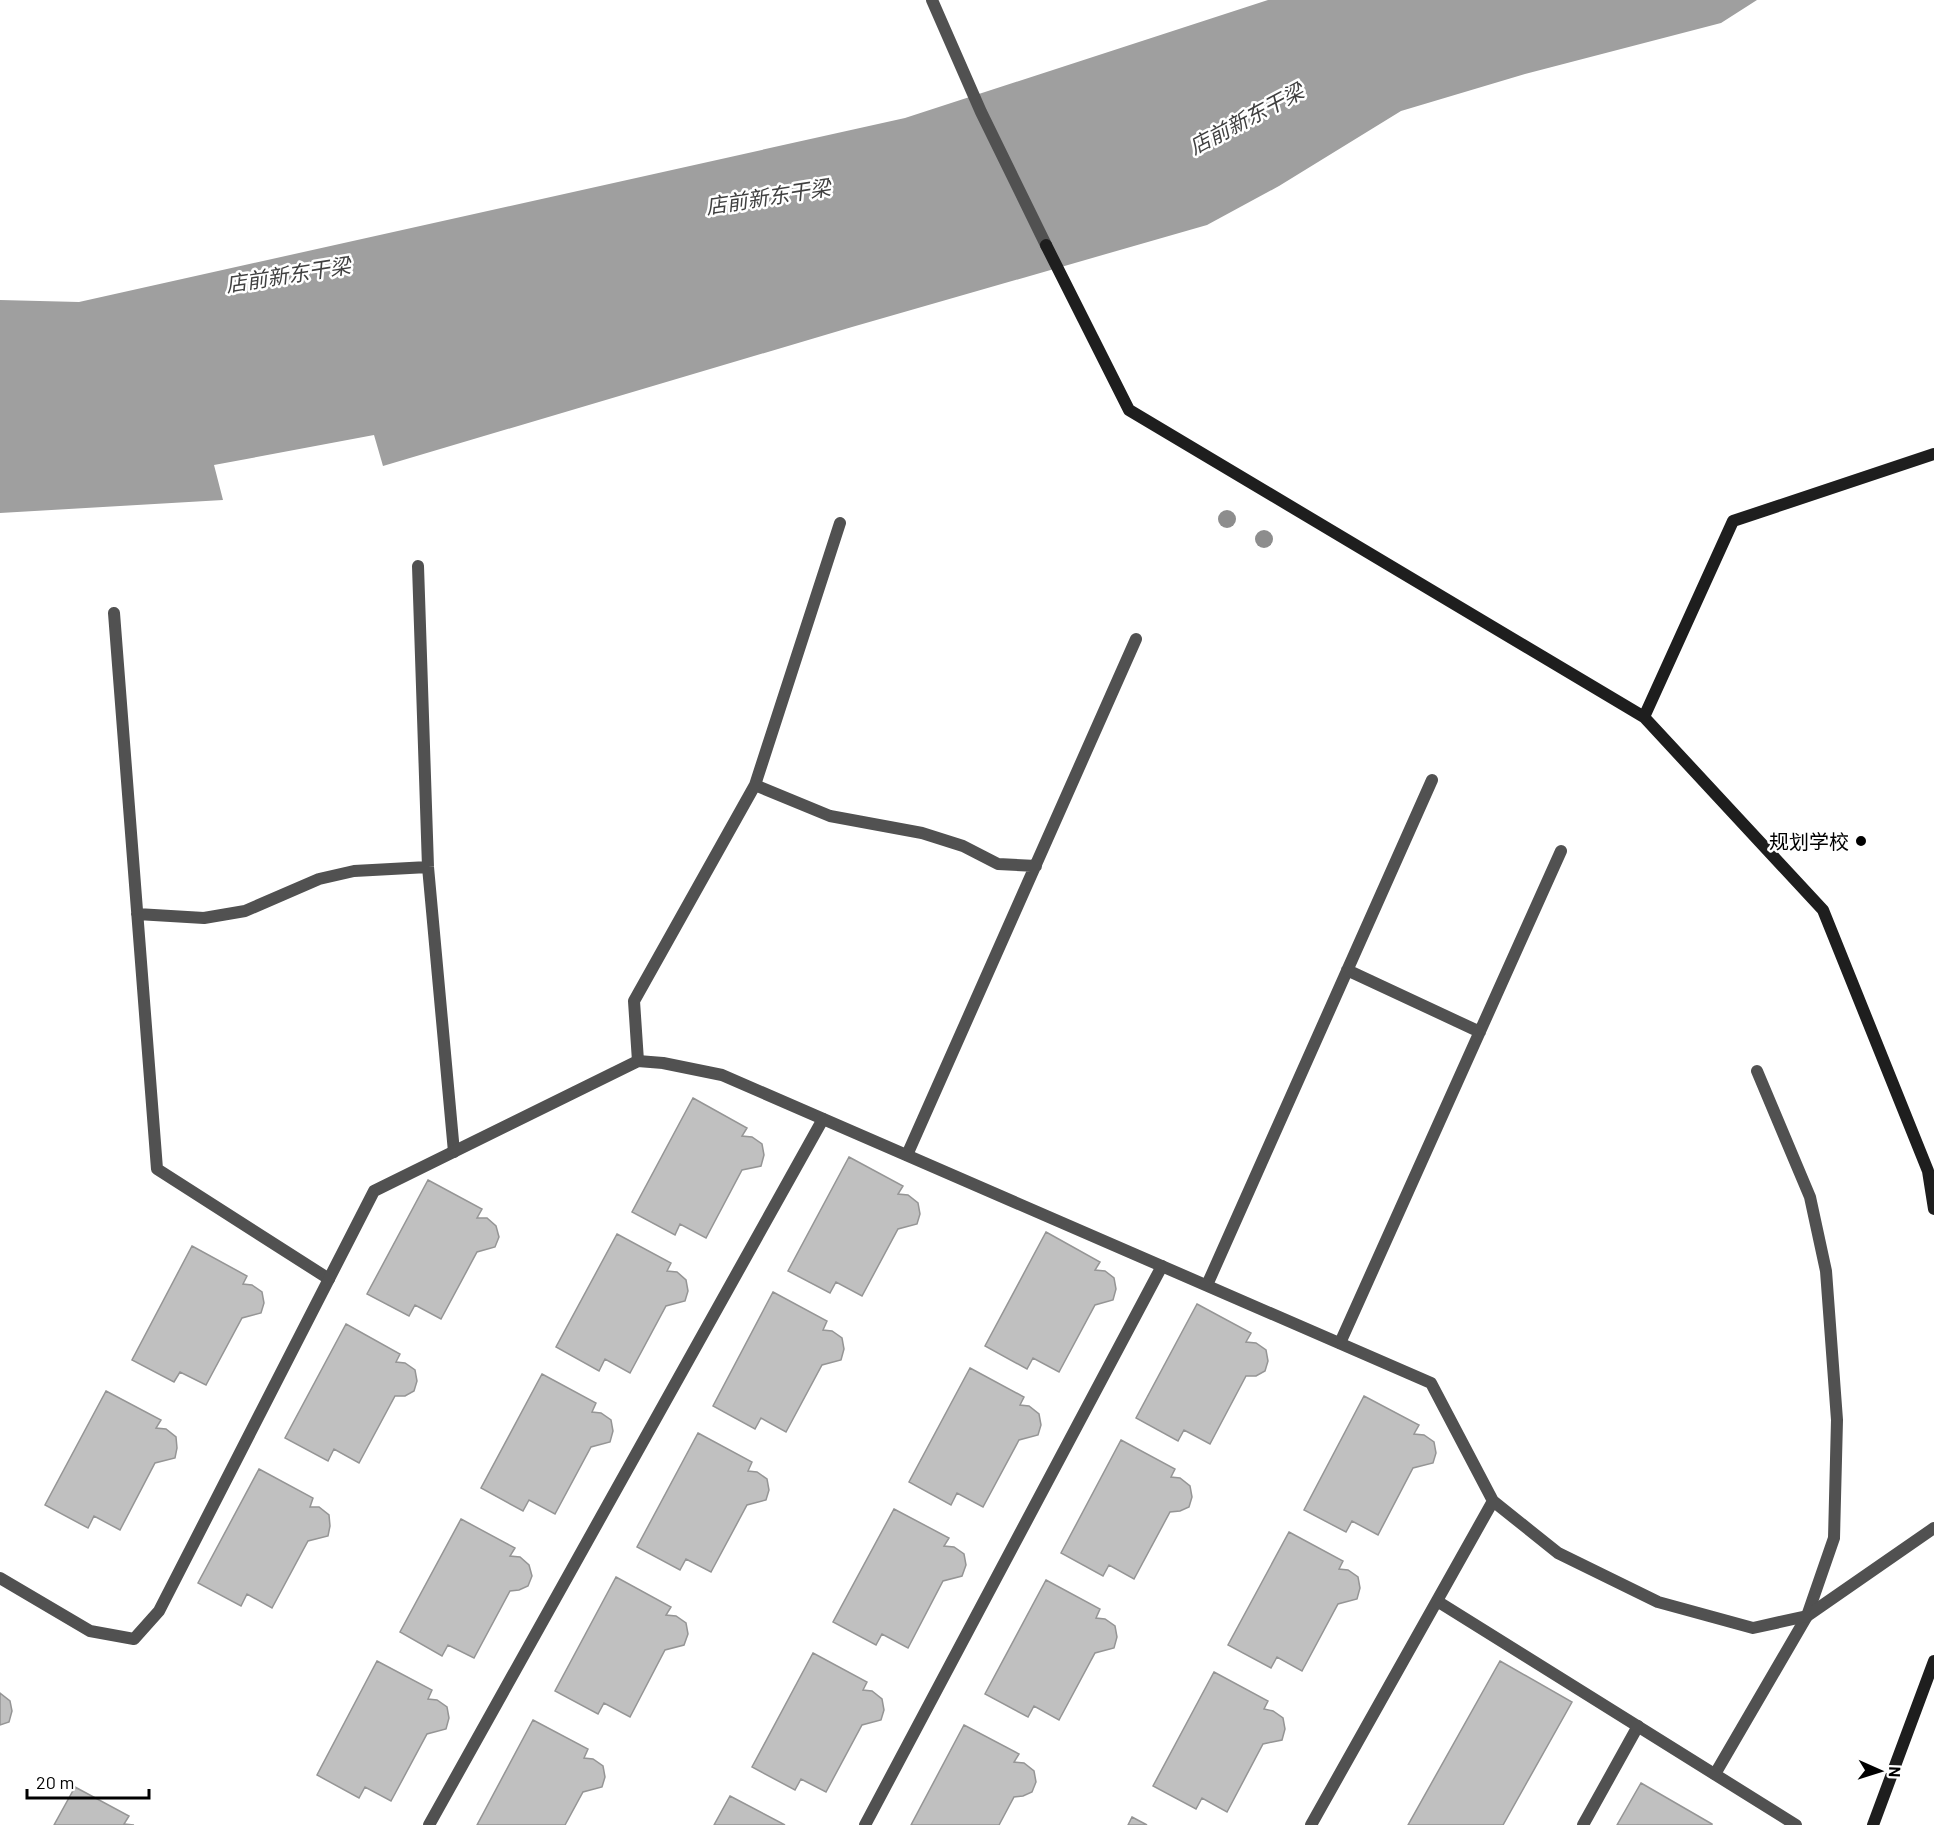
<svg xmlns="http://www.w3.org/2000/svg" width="1934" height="1825" viewBox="0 0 1934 1825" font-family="Barlow,'Noto Sans SC',sans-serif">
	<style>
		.water { fill: #9f9f9f }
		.building { fill: #c0c0c0; stroke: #959595; stroke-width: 1.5 }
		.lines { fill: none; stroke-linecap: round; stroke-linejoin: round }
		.lane { stroke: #515151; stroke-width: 12 }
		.street { stroke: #515151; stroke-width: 12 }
		.secondary { stroke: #1e1e1e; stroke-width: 12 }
		.tree { fill: #8d8d8d }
		.poi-dot { fill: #000; stroke: #fff; stroke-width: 2 }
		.labels { text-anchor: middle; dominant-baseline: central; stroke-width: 5; stroke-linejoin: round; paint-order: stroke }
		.poi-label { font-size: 20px; fill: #000; stroke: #fff; text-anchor: end }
		.water-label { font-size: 21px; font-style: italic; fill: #404040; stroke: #fff }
	</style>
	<rect width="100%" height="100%" fill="#fff"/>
	<!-- water -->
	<path class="water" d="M 1268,0 L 1757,0 L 1721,23 L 1525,74 L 1401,111 L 1279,186 L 1207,225 L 852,327 L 383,466 L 374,435 L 214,465 L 223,500 L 0,513 L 0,300 L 79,302 L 905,118 Z"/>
	<!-- building -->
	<path class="building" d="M 693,1098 L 747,1128 L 742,1136 L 752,1137 L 762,1144 L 764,1155 L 761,1166 L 742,1170 L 706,1238 L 680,1224 L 675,1235 L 632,1212 Z
		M 849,1157 L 903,1186 L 898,1194 L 908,1195 L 918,1203 L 920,1214 L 917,1224 L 898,1229 L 862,1296 L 836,1282 L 830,1293 L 788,1271 Z
		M 428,1180 L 482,1209 L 477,1218 L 487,1218 L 496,1226 L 499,1237 L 495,1247 L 477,1252 L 441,1319 L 415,1305 L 409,1316 L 367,1294 Z
		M 1046,1232 L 1100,1262 L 1095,1270 L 1105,1271 L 1114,1278 L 1116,1289 L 1113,1300 L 1095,1305 L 1059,1372 L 1033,1358 L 1027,1369 L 985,1346 Z
		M 617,1234 L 671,1263 L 667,1271 L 677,1272 L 686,1280 L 688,1291 L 685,1301 L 666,1306 L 630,1373 L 605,1359 L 599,1371 L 556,1347 Z
		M 192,1246 L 247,1276 L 243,1284 L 252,1285 L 262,1292 L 264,1303 L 261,1313 L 242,1318 L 206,1385 L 180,1372 L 174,1382 L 132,1360 Z
		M 773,1292 L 827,1321 L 823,1330 L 832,1331 L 842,1338 L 844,1349 L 841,1360 L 822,1365 L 786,1432 L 761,1418 L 755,1429 L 713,1406 Z
		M 1197,1304 L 1251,1333 L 1246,1342 L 1256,1343 L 1266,1350 L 1268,1361 L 1265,1371 L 1256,1376 L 1246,1376 L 1210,1444 L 1184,1430 L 1178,1441 L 1136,1418 Z
		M 346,1324 L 400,1354 L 396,1362 L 405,1363 L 415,1370 L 417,1381 L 414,1391 L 405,1396 L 395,1396 L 359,1463 L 334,1449 L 328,1461 L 285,1438 Z
		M 970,1368 L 1024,1397 L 1020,1405 L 1029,1406 L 1039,1414 L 1041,1425 L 1038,1435 L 1019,1440 L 983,1507 L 957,1493 L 951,1505 L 909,1482 Z
		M 542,1374 L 596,1403 L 592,1412 L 601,1413 L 611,1420 L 613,1431 L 610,1442 L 591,1447 L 555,1514 L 529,1500 L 523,1511 L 481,1488 Z
		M 106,1391 L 161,1420 L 156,1428 L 166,1429 L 176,1437 L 177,1448 L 175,1458 L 155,1463 L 120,1530 L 94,1516 L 88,1528 L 45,1505 Z
		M 1364,1396 L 1419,1425 L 1414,1434 L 1424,1435 L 1434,1442 L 1436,1453 L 1433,1463 L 1413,1468 L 1378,1535 L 1352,1521 L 1346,1532 L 1304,1510 Z
		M 698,1433 L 752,1462 L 748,1471 L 757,1472 L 767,1479 L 769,1490 L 766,1500 L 747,1505 L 711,1572 L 686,1559 L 680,1570 L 637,1547 Z
		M 1121,1440 L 1175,1469 L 1171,1477 L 1180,1478 L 1190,1486 L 1192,1497 L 1189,1507 L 1180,1511 L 1170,1512 L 1134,1579 L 1109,1565 L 1103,1576 L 1061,1553 Z
		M 259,1469 L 313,1498 L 310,1507 L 319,1507 L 329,1515 L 330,1526 L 328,1536 L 308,1541 L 272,1608 L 247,1594 L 241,1606 L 198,1583 Z
		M 894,1509 L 949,1538 L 944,1546 L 954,1547 L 964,1554 L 966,1565 L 962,1576 L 943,1581 L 908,1648 L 882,1634 L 876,1645 L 833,1622 Z
		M 461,1519 L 515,1548 L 510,1556 L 520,1557 L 529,1565 L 532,1576 L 528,1586 L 519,1590 L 510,1591 L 474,1658 L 448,1645 L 442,1656 L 400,1632 Z
		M 1289,1532 L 1343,1561 L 1339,1569 L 1348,1570 L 1358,1577 L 1360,1588 L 1357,1599 L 1338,1604 L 1302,1671 L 1277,1657 L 1271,1668 L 1228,1645 Z
		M 616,1577 L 671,1607 L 666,1615 L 676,1616 L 686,1623 L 688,1634 L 684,1645 L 665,1650 L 630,1717 L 604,1703 L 598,1714 L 555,1691 Z
		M 1046,1580 L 1100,1609 L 1096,1618 L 1105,1619 L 1115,1626 L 1117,1637 L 1114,1648 L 1095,1653 L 1059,1720 L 1034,1706 L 1028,1717 L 985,1694 Z
		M 813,1653 L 867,1682 L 863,1690 L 872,1691 L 882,1699 L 884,1710 L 881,1720 L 862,1725 L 826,1792 L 801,1779 L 795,1790 L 752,1767 Z
		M 377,1661 L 432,1690 L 428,1699 L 437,1700 L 447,1707 L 449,1718 L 446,1729 L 427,1734 L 391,1801 L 365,1787 L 359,1798 L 317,1775 Z
		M 1500,1661 L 1572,1702 L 1503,1825 L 1408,1825 Z
		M 1214,1672 L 1268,1701 L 1264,1709 L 1273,1711 L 1283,1718 L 1285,1729 L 1282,1740 L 1263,1744 L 1227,1812 L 1202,1798 L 1196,1809 L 1153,1786 Z
		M 0,1693 L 10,1701 L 12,1711 L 9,1722 L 0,1725 Z
		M 533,1720 L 588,1749 L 584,1758 L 593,1759 L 603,1766 L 605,1777 L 602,1787 L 583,1792 L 565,1825 L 477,1825 Z
		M 964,1725 L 1019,1754 L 1014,1762 L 1024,1763 L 1034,1771 L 1036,1782 L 1032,1792 L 1023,1796 L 1014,1797 L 999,1825 L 911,1825 Z
		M 1641,1783 L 1712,1824 L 1712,1825 L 1617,1825 Z
		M 75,1787 L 129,1816 L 124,1824 L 134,1825 L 54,1825 Z
		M 730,1796 L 785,1825 L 714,1825 Z
		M 1132,1817 L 1147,1825 L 1128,1825 Z"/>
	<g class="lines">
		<!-- lane -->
		<path class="lane" d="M 418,566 L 428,867 L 454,1152
			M 114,613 L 157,1169 L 329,1279
			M 755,785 L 830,816 L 922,833 L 963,846 L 998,864 L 1036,866
			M 137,914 L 204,918 L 245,911 L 319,879 L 354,871 L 428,867
			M 1347,970 L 1480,1032
			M 638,1061 L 634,1001 L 755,785 L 840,523
			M 907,1155 L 1136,639
			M 1207,1285 L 1432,780
			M 1340,1343 L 1561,851
			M 1715,1774 L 1807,1616 L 1834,1538 L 1837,1420 L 1826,1271 L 1810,1197 L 1757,1071
			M 429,1825 L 823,1119
			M 865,1825 L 1162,1266
			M 1583,1825 L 1638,1726"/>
		<!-- street -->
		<path class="street" d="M 932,0 L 981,112 L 1046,245
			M 1493,1501 L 1558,1553 L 1658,1602 L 1753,1628 L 1807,1616 L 1934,1528
			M 0,1578 L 90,1631 L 134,1639 L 159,1611 L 374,1191 L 638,1061 L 663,1063 L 722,1075 L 1431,1383 L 1493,1501 L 1311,1825
			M 1437,1601 L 1796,1825"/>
		<!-- secondary -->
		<path class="secondary" d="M 1046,245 L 1129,410 L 1644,717 L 1823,910 L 1928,1171 L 1934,1209
			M 1644,717 L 1733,521 L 1934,454
			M 1873,1825 L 1934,1661"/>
	</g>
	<!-- trees -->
	<g class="tree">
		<circle cx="1227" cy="519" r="9"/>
		<circle cx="1264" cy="539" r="9"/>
	</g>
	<!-- markers -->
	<circle class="poi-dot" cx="1861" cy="841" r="6"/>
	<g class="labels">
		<!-- poi labels -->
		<g class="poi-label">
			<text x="1849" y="841">规划学校</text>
		</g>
		<!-- water labels -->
		<g class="water-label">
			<text transform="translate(1246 118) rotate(-28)">店前新东干梁</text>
			<text transform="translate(768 196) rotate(-9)">店前新东干梁</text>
			<text transform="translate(288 274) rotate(-9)">店前新东干梁</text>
		</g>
	</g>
	<!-- north arrow -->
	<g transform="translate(1880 1771) rotate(93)" stroke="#ffffff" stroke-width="4.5" paint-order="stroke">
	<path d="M0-4.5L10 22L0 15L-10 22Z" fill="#000000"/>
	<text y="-9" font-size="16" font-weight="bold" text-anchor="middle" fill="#000000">N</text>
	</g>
	<!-- scale -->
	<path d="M27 1789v9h122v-9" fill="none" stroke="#000000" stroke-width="3"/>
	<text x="36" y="1789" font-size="18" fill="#000000" stroke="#ffffff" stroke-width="4.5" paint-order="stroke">20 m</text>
</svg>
